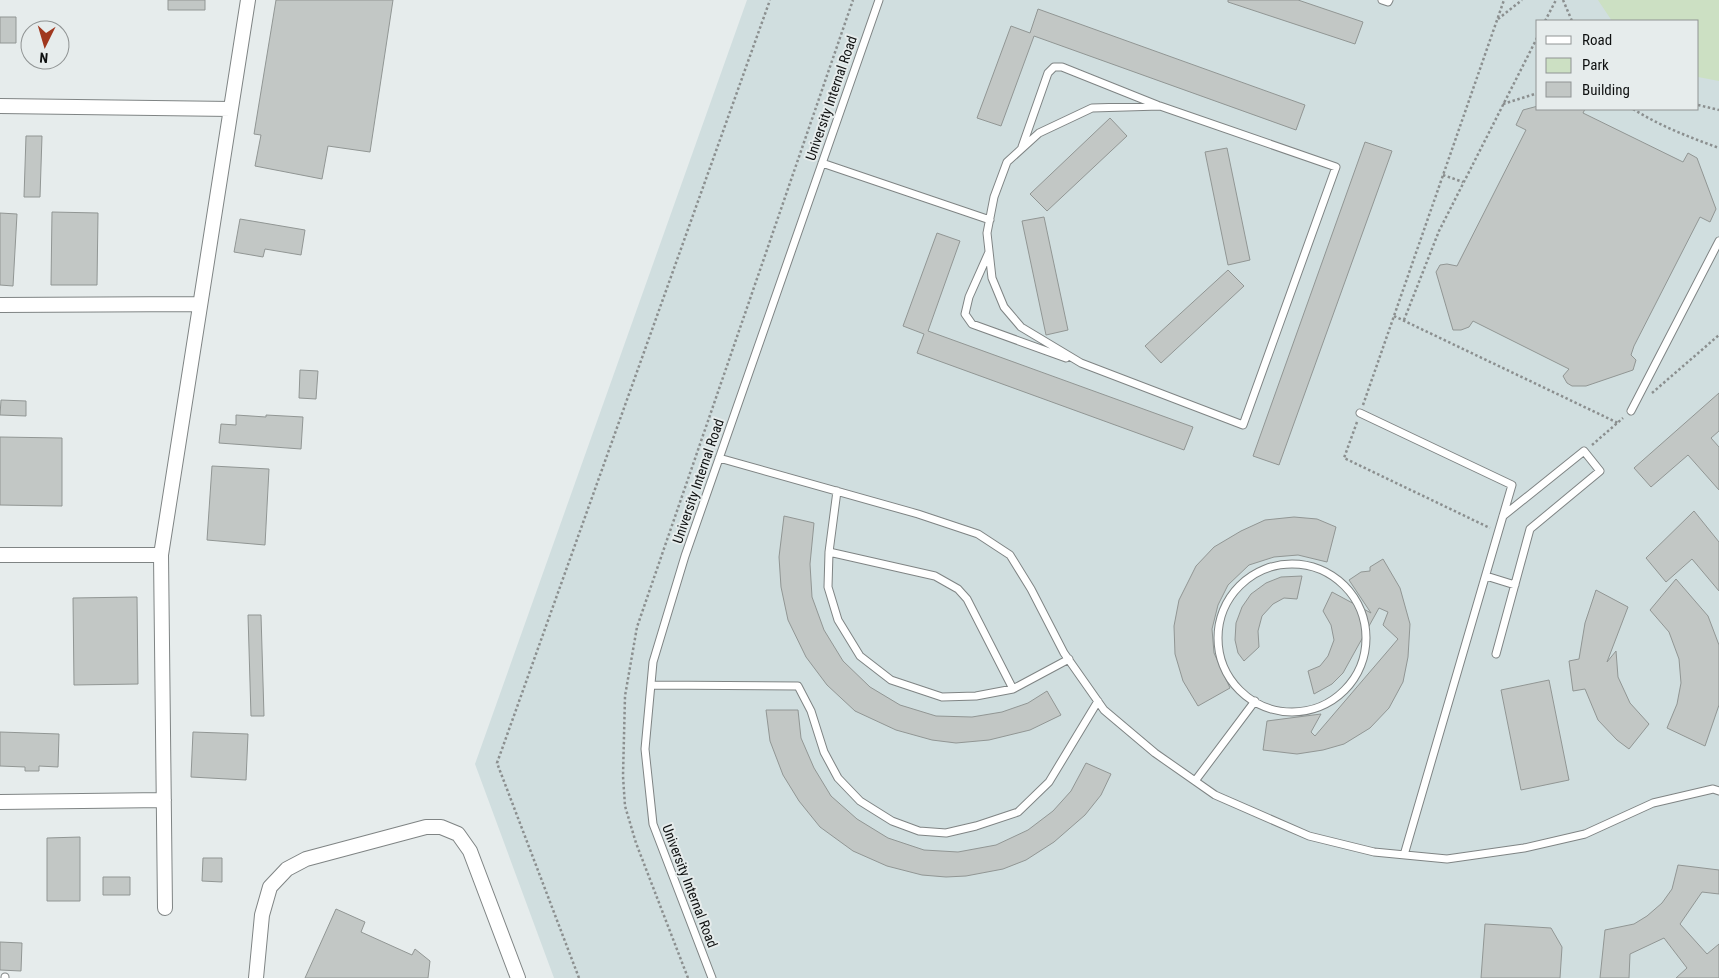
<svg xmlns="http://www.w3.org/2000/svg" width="1719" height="978" viewBox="0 0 1719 978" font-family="'Roboto Condensed',sans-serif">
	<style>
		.built { fill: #d0dedf; fill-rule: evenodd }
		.green { fill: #cce0c3 }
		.building { fill: #c2c7c5; stroke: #919694 }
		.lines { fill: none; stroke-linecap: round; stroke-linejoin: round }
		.service-casing { stroke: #7f8484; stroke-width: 9 }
		.minor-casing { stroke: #7f8484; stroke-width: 16 }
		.path { stroke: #8b8f8f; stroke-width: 2.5; stroke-dasharray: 2.5 2.5; stroke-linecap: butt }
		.service { stroke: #fff; stroke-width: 7 }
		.minor { stroke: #fff; stroke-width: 14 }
		.labels { text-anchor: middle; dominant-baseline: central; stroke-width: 4; stroke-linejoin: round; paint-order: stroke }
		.street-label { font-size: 14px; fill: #0f1111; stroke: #e6ecec }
	</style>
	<rect width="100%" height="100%" fill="#e6ecec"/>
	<!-- built -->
	<path class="built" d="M 747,0 L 1719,0 L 1719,978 L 554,978 L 475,764 ZM 1538,21 L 1698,21 L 1698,109 L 1538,109 Z"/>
	<!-- green -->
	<path class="green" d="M 1598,0 L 1719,0 L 1719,81 L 1698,77 L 1698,21 L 1612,21 Z"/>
	<!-- building -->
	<path class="building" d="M 168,0 L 205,0 L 205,10 L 168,10 Z
		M 276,0 L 393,0 L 370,152 L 328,146 L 322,179 L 255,166 L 261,135 L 254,134 Z
		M 1228,0 L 1298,0 L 1363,22 L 1355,44 L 1228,2 Z
		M 1038,9 L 1305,105 L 1296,130 L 1034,36 L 1001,126 L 977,118 L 1011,26 L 1030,33 Z
		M 0,17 L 16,17 L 16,43 L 0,43 Z
		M 1538,106 L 1538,109 L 1585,109 L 1583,113 L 1683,162 L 1688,153 L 1697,158 L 1716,209 L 1710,222 L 1700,217 L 1634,346 L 1631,355 L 1636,360 L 1633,370 L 1586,386 L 1572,386 L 1567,383 L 1563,376 L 1569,369 L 1473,321 L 1469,327 L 1461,330 L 1453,330 L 1436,272 L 1440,265 L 1447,264 L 1457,266 L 1526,130 L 1516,125 L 1523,110 Z
		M 1110,118 L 1127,136 L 1047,211 L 1030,194 Z
		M 26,136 L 42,136 L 40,197 L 24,197 Z
		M 1365,142 L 1392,151 L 1279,465 L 1253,456 Z
		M 1227,148 L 1250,260 L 1228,265 L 1205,152 Z
		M 52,212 L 98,213 L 97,285 L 51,285 Z
		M 0,213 L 17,214 L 13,286 L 0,285 Z
		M 1044,217 L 1068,330 L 1046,335 L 1022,221 Z
		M 240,219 L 305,230 L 301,255 L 265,249 L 263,257 L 234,252 Z
		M 937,233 L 960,241 L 928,331 L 1193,427 L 1184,450 L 917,353 L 924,334 L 903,326 Z
		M 1228,270 L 1244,286 L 1161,363 L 1145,346 Z
		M 300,370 L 318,371 L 316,399 L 299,398 Z
		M 1719,393 L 1719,431 L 1711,438 L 1719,447 L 1719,490 L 1688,455 L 1651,487 L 1634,468 Z
		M 1,400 L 26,401 L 26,416 L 0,415 Z
		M 236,415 L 266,417 L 266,415 L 303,417 L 301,449 L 219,443 L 221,424 L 236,425 Z
		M 0,437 L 62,438 L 62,506 L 0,505 Z
		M 212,466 L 269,469 L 265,545 L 207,540 Z
		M 1694,511 L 1719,542 L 1719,591 L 1692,559 L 1666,582 L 1646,558 Z
		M 784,516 L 814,523 L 810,564 L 812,597 L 824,630 L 843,661 L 870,687 L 900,705 L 936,716 L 972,717 L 1002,712 L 1028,703 L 1047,691 L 1061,715 L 1030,730 L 989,740 L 956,743 L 932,740 L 896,730 L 855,711 L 827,685 L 806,657 L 788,620 L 781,587 L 779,557 Z
		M 1294,517 L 1317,519 L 1336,527 L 1327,562 L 1298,555 L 1274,557 L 1249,565 L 1228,585 L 1218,605 L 1212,629 L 1214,653 L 1230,688 L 1198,706 L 1183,681 L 1175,654 L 1174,626 L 1179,600 L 1196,566 L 1214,547 L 1241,531 L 1265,520 Z
		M 1383,559 L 1400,588 L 1410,624 L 1408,657 L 1403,682 L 1389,708 L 1370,728 L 1344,744 L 1323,750 L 1297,754 L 1263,750 L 1267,721 L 1321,714 L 1311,732 L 1315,736 L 1398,639 L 1383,625 L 1388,612 L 1379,608 L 1343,673 L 1332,684 L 1314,694 L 1308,671 L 1320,666 L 1328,656 L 1334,640 L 1331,625 L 1323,611 L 1332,592 L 1371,613 L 1349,580 L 1361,572 L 1370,571 L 1370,567 Z
		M 1302,576 L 1297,599 L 1284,598 L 1273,604 L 1262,616 L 1258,631 L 1259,647 L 1244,661 L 1238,653 L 1235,640 L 1236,623 L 1242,607 L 1251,594 L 1266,583 L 1281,577 Z
		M 1676,579 L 1708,616 L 1719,645 L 1719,705 L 1705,746 L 1667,728 L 1677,704 L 1681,683 L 1679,659 L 1669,632 L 1650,610 Z
		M 1596,590 L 1628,607 L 1607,662 L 1616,651 L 1618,677 L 1630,703 L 1649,724 L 1629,749 L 1617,740 L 1598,720 L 1585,689 L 1573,691 L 1569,661 L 1579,659 L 1585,623 Z
		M 137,597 L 138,684 L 74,685 L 73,598 Z
		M 248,615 L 261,615 L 264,716 L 251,716 Z
		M 1549,680 L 1569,780 L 1521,790 L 1501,690 Z
		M 766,710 L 798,710 L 801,738 L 814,768 L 831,796 L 857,819 L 888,838 L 924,850 L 958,852 L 996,845 L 1028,830 L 1053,811 L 1071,791 L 1086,763 L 1111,774 L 1101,795 L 1085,815 L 1054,842 L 1026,860 L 1003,869 L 966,876 L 946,877 L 922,875 L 887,866 L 853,851 L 820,827 L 799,801 L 783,775 L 770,741 Z
		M 0,732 L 59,734 L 58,767 L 39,766 L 39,771 L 25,771 L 25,767 L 0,766 Z
		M 193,732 L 248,734 L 246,780 L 191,777 Z
		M 80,837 L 80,901 L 47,901 L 47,838 Z
		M 203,858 L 222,858 L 222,882 L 202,881 Z
		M 1678,865 L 1719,870 L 1719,894 L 1702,892 L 1680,924 L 1707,954 L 1719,944 L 1719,978 L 1676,978 L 1687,968 L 1664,938 L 1630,954 L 1629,978 L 1600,978 L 1605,930 L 1634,924 L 1647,916 L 1662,903 L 1672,889 Z
		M 103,877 L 130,877 L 130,895 L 103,895 Z
		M 336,909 L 365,922 L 361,932 L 412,955 L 415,949 L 430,961 L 428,978 L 305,978 Z
		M 1485,924 L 1551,928 L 1562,947 L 1560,978 L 1481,978 Z
		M 0,942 L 22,943 L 21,971 L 0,970 Z"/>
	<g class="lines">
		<!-- service casing -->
		<g class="service-casing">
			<path id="service" d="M 1382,0 L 1388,2 L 1389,0
				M 1160,106 L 1336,167 L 1243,425 L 1081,363 L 1021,327 L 1004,307 L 992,278 L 987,233 L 994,197 L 1007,162 L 1039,133 L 1092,108 Z
				M 1022,147 L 1048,73 L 1054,67 L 1062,67 L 1157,105
				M 822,163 L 990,220
				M 989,252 L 969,297 L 965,314 L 972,324 L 1066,358
				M 1631,411 L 1719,241
				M 1360,413 L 1512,485 L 1404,855
				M 719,458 L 918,514 L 978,534 L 1010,555 L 1031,589 L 1064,653 L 1104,710 L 1155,753 L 1215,795 L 1309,836 L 1374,852 L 1447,859 L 1524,848 L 1585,834 L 1653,803 L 1713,789 L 1719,791
				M 837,491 L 829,552 L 828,587 L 838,620 L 860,656 L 891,680 L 942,697 L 976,696 L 1013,689 L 1069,659
				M 829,552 L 935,576 L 958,589 L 967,599 L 1013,689
				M1218 638a74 74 0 1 1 148 0a74 74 0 1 1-148 0Z
				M 1486,576 L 1515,585
				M 1496,654 L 1530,529 L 1600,471 L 1584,451 L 1503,516
				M 651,685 L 798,686 L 811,711 L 824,752 L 838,778 L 860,801 L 892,821 L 919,831 L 946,833 L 976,826 L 1018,812 L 1049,782 L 1098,701
				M 1195,781 L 1255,701
				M 5,977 L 5,978
				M 712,978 L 653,824 L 645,749 L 653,662 L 685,556 L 879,0"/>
		</g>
		<!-- minor casing -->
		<g class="minor-casing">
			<path id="minor" d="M 0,106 L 231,109
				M 0,305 L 200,304
				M 0,555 L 161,555
				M 0,802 L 164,800
				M 165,908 L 161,555 L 248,0
				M 256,978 L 262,915 L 270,887 L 287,869 L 306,859 L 426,827 L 441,827 L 458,834 L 470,851 L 518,978"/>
		</g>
		<!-- path -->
		<path class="path" d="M 1563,0 L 1572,21
			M 1498,19 L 1522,0
			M 1545,21 L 1556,0
			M 1503,104 L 1538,93
			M 1698,105 L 1719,110
			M 1633,109 C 1660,126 1689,137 1719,148
			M 1443,175 L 1463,182
			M 1394,316 L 1618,423
			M 1404,320 L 1439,231 L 1538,36
			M 1652,393 L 1719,335
			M 1363,405 L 1504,0
			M 1357,422 L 1344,458 L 1490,528
			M 1592,445 L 1623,418
			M 579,978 L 497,763 L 770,0
			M 688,978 L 636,843 L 625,806 L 623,776 L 625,696 L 637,627 L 853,0"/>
		<!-- service -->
		<use href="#service" class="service"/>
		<!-- minor -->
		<use href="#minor" class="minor"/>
	</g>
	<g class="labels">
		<!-- street labels -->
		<g class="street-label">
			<text transform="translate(831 98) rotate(-71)">University Internal Road</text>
			<text transform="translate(698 481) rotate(-71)">University Internal Road</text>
			<text transform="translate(690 886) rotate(69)">University Internal Road</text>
		</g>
	</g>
	<!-- legend -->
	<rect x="1536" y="20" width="162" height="90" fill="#e6ecec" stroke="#909494"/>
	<rect x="1546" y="36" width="25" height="8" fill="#ffffff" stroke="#909494"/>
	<text x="1582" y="45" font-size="15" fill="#0f1111">Road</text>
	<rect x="1546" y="58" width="25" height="15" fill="#cce0c3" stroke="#909494"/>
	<text x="1582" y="70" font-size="15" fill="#0f1111">Park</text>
	<rect x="1546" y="82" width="25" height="15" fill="#c2c7c5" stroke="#909494"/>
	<text x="1582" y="95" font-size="15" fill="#0f1111">Building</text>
	<!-- north arrow -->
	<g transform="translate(45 45) rotate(185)"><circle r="24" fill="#e6ecec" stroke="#909494"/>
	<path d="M0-4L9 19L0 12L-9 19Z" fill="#a0371e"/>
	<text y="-8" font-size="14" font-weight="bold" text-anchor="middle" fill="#0f1111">N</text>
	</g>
</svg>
